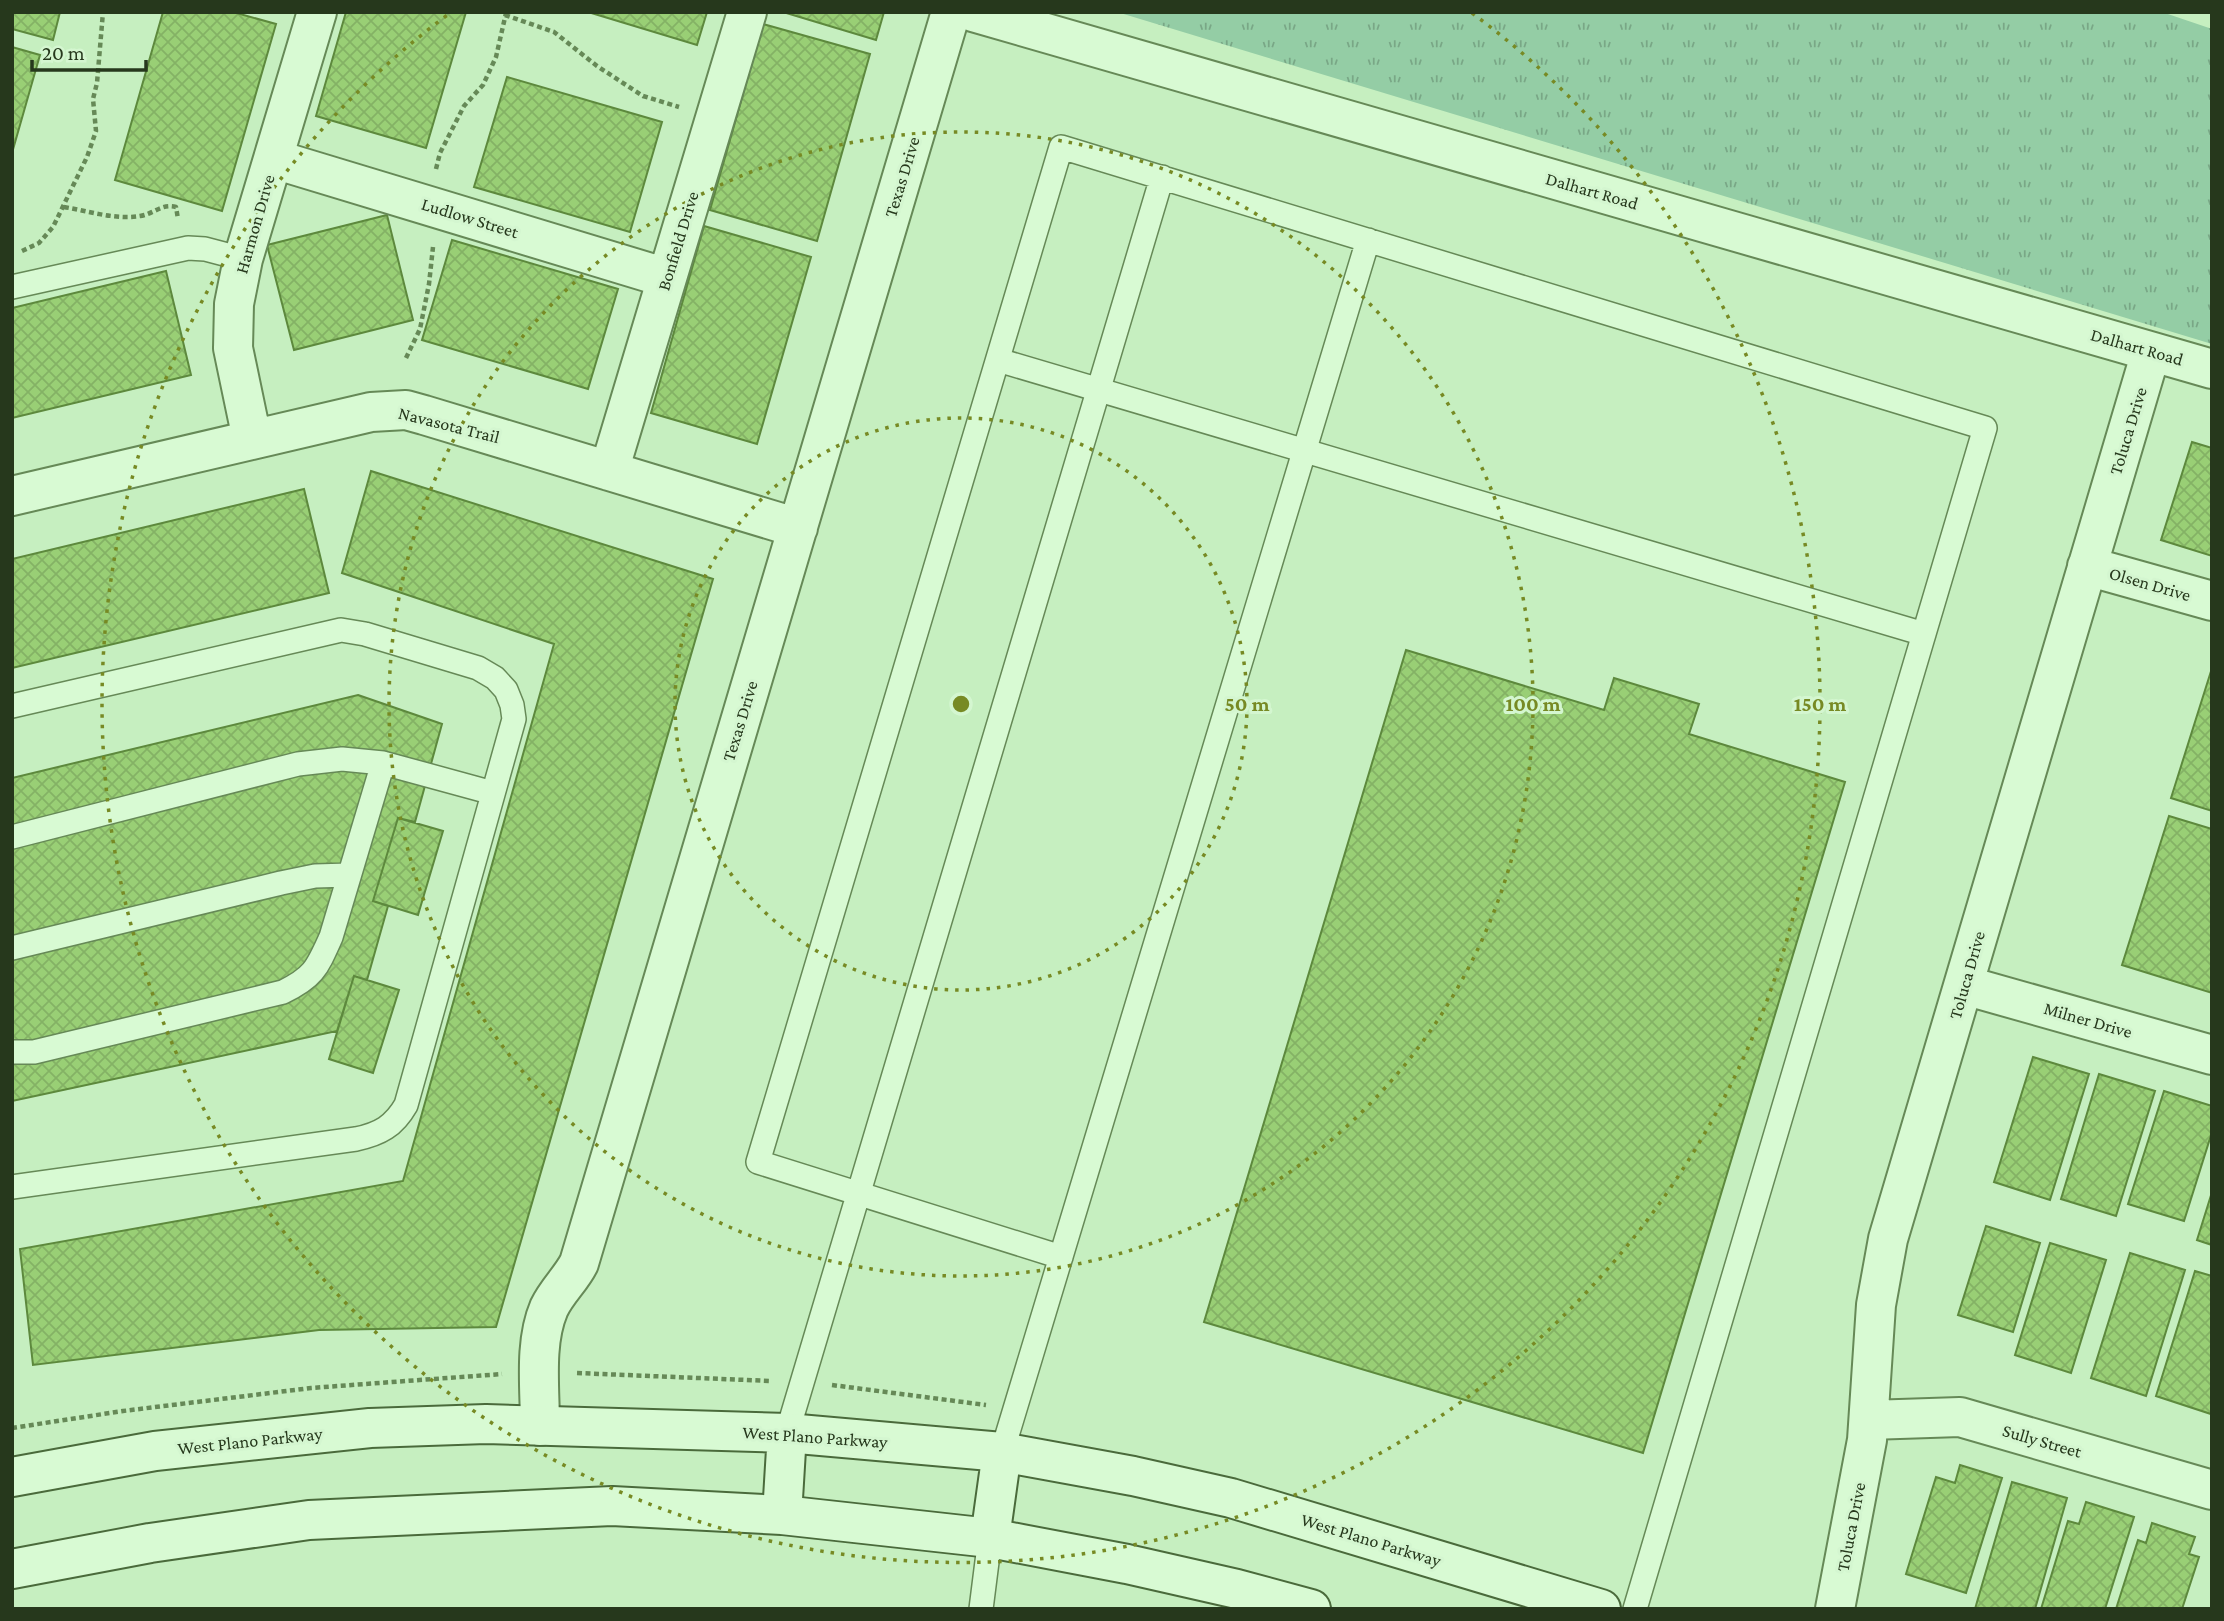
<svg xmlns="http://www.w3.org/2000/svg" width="2224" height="1621" viewBox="0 0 2224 1621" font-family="'Crimson Pro',serif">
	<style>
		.grass { fill: url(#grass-tufts) }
		.building { fill: url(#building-cross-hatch); stroke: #5d893d; stroke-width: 2 }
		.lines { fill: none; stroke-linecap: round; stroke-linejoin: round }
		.service-casing { stroke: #668957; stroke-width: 26 }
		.minor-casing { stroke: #668957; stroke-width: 42 }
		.secondary-casing { stroke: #4a6a3b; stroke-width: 42 }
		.path { stroke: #668957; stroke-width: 4.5; stroke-dasharray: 5 3.5; stroke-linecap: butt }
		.service { stroke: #d8fad3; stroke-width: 23 }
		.minor { stroke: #d8fad3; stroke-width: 38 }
		.secondary { stroke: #d8fad3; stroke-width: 38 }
		.ring { fill: none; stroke: #778a24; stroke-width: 3.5; stroke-dasharray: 3.5 7 }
		.labels { text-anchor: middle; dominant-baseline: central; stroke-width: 6; stroke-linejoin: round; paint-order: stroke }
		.street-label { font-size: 18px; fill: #26381c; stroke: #d4f6d0 }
		.centre { fill: #778a24; stroke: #d4f6d0; stroke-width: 3.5 }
		.ring-label { font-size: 21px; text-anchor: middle; font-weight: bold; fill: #778a24; stroke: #d4f6d0; stroke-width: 6; stroke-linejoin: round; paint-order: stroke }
	</style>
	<defs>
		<pattern id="grass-tufts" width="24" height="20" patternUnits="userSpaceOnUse" patternTransform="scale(1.75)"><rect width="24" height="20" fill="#94cda5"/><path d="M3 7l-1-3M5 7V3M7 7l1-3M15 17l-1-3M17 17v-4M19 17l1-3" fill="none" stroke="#79a786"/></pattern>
		<pattern id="building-cross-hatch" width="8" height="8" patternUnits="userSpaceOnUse" patternTransform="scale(1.75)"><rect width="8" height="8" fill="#99cf75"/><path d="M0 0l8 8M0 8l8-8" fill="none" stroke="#84b265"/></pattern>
	</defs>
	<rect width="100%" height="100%" fill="#c6efc0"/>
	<!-- grass -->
	<path class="grass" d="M 1117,12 L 2162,12 L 2212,29 L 2212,344 Z"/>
	<!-- building -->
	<path class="building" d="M 12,12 L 60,12 L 53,40 L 12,29 Z
		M 163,12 L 233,12 L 276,24 L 222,211 L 115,180 Z
		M 346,12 L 466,12 L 426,148 L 316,116 Z
		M 588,12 L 707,12 L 697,45 Z
		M 783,12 L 884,12 L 876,40 Z
		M 763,24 L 870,54 L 817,241 L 710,210 Z
		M 12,47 L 40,55 L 12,153 Z
		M 507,77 L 662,122 L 630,232 L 474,187 Z
		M 387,215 L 413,320 L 294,350 L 267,245 Z
		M 704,226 L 811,257 L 757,444 L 651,413 Z
		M 452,240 L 618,289 L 588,389 L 422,340 Z
		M 166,271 L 191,375 L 12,418 L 12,308 Z
		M 2192,442 L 2212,448 L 2212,556 L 2161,540 Z
		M 371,471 L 713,579 L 496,1327 L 319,1330 L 33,1365 L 20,1249 L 403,1181 L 554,644 L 342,573 Z
		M 304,489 L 329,593 L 12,668 L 12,559 Z
		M 1406,650 L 1604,710 L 1614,678 L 1699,704 L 1689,734 L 1845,782 L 1643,1453 L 1204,1322 Z
		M 2212,668 L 2212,811 L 2171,798 Z
		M 358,695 L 442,724 L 415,822 L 398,818 L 373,901 L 388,906 L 367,980 L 354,976 L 337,1031 L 12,1101 L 12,778 Z
		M 2169,816 L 2212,829 L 2212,993 L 2122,965 Z
		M 398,818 L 443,831 L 418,915 L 373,901 Z
		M 354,976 L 399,990 L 373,1073 L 329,1059 Z
		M 2033,1057 L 2089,1074 L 2050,1200 L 1994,1182 Z
		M 2099,1074 L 2155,1091 L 2116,1216 L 2061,1199 Z
		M 2164,1091 L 2212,1106 L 2212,1132 L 2184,1221 L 2128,1204 Z
		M 2212,1192 L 2212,1245 L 2197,1240 Z
		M 1986,1226 L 2040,1243 L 2013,1332 L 1958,1315 Z
		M 2050,1243 L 2106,1260 L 2071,1373 L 2015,1355 Z
		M 2130,1253 L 2185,1270 L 2146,1396 L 2091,1378 Z
		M 2195,1271 L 2212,1276 L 2211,1414 L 2156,1396 Z
		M 1960,1465 L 2002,1478 L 1966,1593 L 1906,1574 L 1936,1477 L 1955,1483 Z
		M 2012,1482 L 2067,1498 L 2035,1609 L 1975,1609 Z
		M 2086,1502 L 2134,1517 L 2105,1609 L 2041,1609 L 2068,1521 L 2079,1524 Z
		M 2152,1523 L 2195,1537 L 2189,1554 L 2199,1557 L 2182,1609 L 2116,1609 L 2138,1540 L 2146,1543 Z"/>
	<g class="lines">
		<!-- service casing -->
		<g class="service-casing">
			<path id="service" d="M 12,287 L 188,248 L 205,249 L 243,259
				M 998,360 L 1924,634
				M 12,706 L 341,630 L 365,634 L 478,668 L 495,678 L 506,690 L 512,705 L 514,719 L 406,1105 C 394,1126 380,1134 356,1139 L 12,1187
				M 12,837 L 298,764 L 342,759 L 383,763 L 493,793
				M 12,948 L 281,883 L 315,876 L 349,875
				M 12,1052 L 34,1052 L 283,992 C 314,977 317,968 331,937 L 383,763
				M 1061,1257 L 758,1162 L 1061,147 L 1985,428 L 1635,1609
				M 787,1433 L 1162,177
				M 1002,1452 L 1368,240
				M 981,1609 L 990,1538"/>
		</g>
		<!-- minor casing -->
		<g class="minor-casing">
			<path id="minor" d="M 973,12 L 2212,369
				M 274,159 L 667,278
				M 252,439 L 233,348 L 234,304 L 243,259 L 317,12
				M 609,471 L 747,12
				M 12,496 L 371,412 L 406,410 L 424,415 L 798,528
				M 2087,566 L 2212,601
				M 1964,985 L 2212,1055
				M 1869,1420 L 1960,1417 L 2212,1490
				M 540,1426 C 540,1388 534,1343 549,1308 C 557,1291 571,1279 579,1263 L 951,12
				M 1835,1609 L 1867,1440 L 1876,1305 L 1888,1239 L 2151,352"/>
		</g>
		<!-- secondary casing -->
		<g class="secondary-casing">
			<path id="secondary" d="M 12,1477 L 155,1451 L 370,1428 L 486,1424 L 787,1433 L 1002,1452 L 1133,1476 L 1231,1498 L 1601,1609
				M 782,1515 L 787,1433
				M 990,1538 L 1002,1452
				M 12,1569 L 150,1543 L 309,1520 L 612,1506 L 782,1515 L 990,1538 L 1127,1564 L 1237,1589 L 1311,1609"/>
		</g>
		<!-- path -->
		<path class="path" d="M 505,15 L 554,32 L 597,66 L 643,96 L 679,107
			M 436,169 L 440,153 L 464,106 L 483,85 L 496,57 L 506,13
			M 64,207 C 88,211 115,220 140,216 C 154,214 162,203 176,207 L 178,219
			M 22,251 L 39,243 L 53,227 L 87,157 L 96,131 L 93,99 L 97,83 L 103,12
			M 406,358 L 420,329 L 429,284 L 433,247
			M 577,1373 L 771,1381
			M 832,1385 L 986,1405
			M 12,1428 L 123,1411 L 311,1388 L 502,1374"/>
		<!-- service -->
		<use href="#service" class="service"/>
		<!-- minor -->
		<use href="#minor" class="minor"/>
		<!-- secondary -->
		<use href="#secondary" class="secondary"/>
	</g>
	<!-- distance rings -->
	<g class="ring">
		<circle cx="961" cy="704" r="286"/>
		<circle cx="961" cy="704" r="572"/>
		<path d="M1472 13A859 859 0 1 1 450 13"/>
	</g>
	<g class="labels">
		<!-- street labels -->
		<g class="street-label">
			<text transform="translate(902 177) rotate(-73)">Texas Drive</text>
			<text transform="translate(1592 191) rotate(16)">Dalhart Road</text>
			<text transform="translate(470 218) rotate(17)">Ludlow Street</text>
			<text transform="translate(255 224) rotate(-74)">Harmon Drive</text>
			<text transform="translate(678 241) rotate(-73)">Bonfield Drive</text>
			<text transform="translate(2137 347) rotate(16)">Dalhart Road</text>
			<text transform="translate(449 425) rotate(14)">Navasota Trail</text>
			<text transform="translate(2128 431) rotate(-73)">Toluca Drive</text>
			<text transform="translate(2150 584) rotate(16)">Olsen Drive</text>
			<text transform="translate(740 721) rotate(-73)">Texas Drive</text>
			<text transform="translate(1967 975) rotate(-74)">Toluca Drive</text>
			<text transform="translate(2088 1020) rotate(16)">Milner Drive</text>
			<text transform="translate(815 1437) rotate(4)">West Plano Parkway</text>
			<text transform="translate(250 1441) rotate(-6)">West Plano Parkway</text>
			<text transform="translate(2042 1441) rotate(16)">Sully Street</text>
			<text transform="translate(1851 1527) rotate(-79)">Toluca Drive</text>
			<text transform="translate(1371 1540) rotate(17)">West Plano Parkway</text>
		</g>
	</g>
	<circle cx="961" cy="704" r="10" class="centre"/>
	<g class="ring-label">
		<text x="1247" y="711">50 m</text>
		<text x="1533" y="711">100 m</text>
		<text x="1820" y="711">150 m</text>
	</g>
	<!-- border -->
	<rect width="2224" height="1621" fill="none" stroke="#26381c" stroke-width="28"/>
	<!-- scale -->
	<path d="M32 60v10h114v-10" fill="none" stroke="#26381c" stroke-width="3.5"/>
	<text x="42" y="60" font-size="21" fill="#26381c" stroke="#d4f6d0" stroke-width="5" paint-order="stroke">20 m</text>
</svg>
